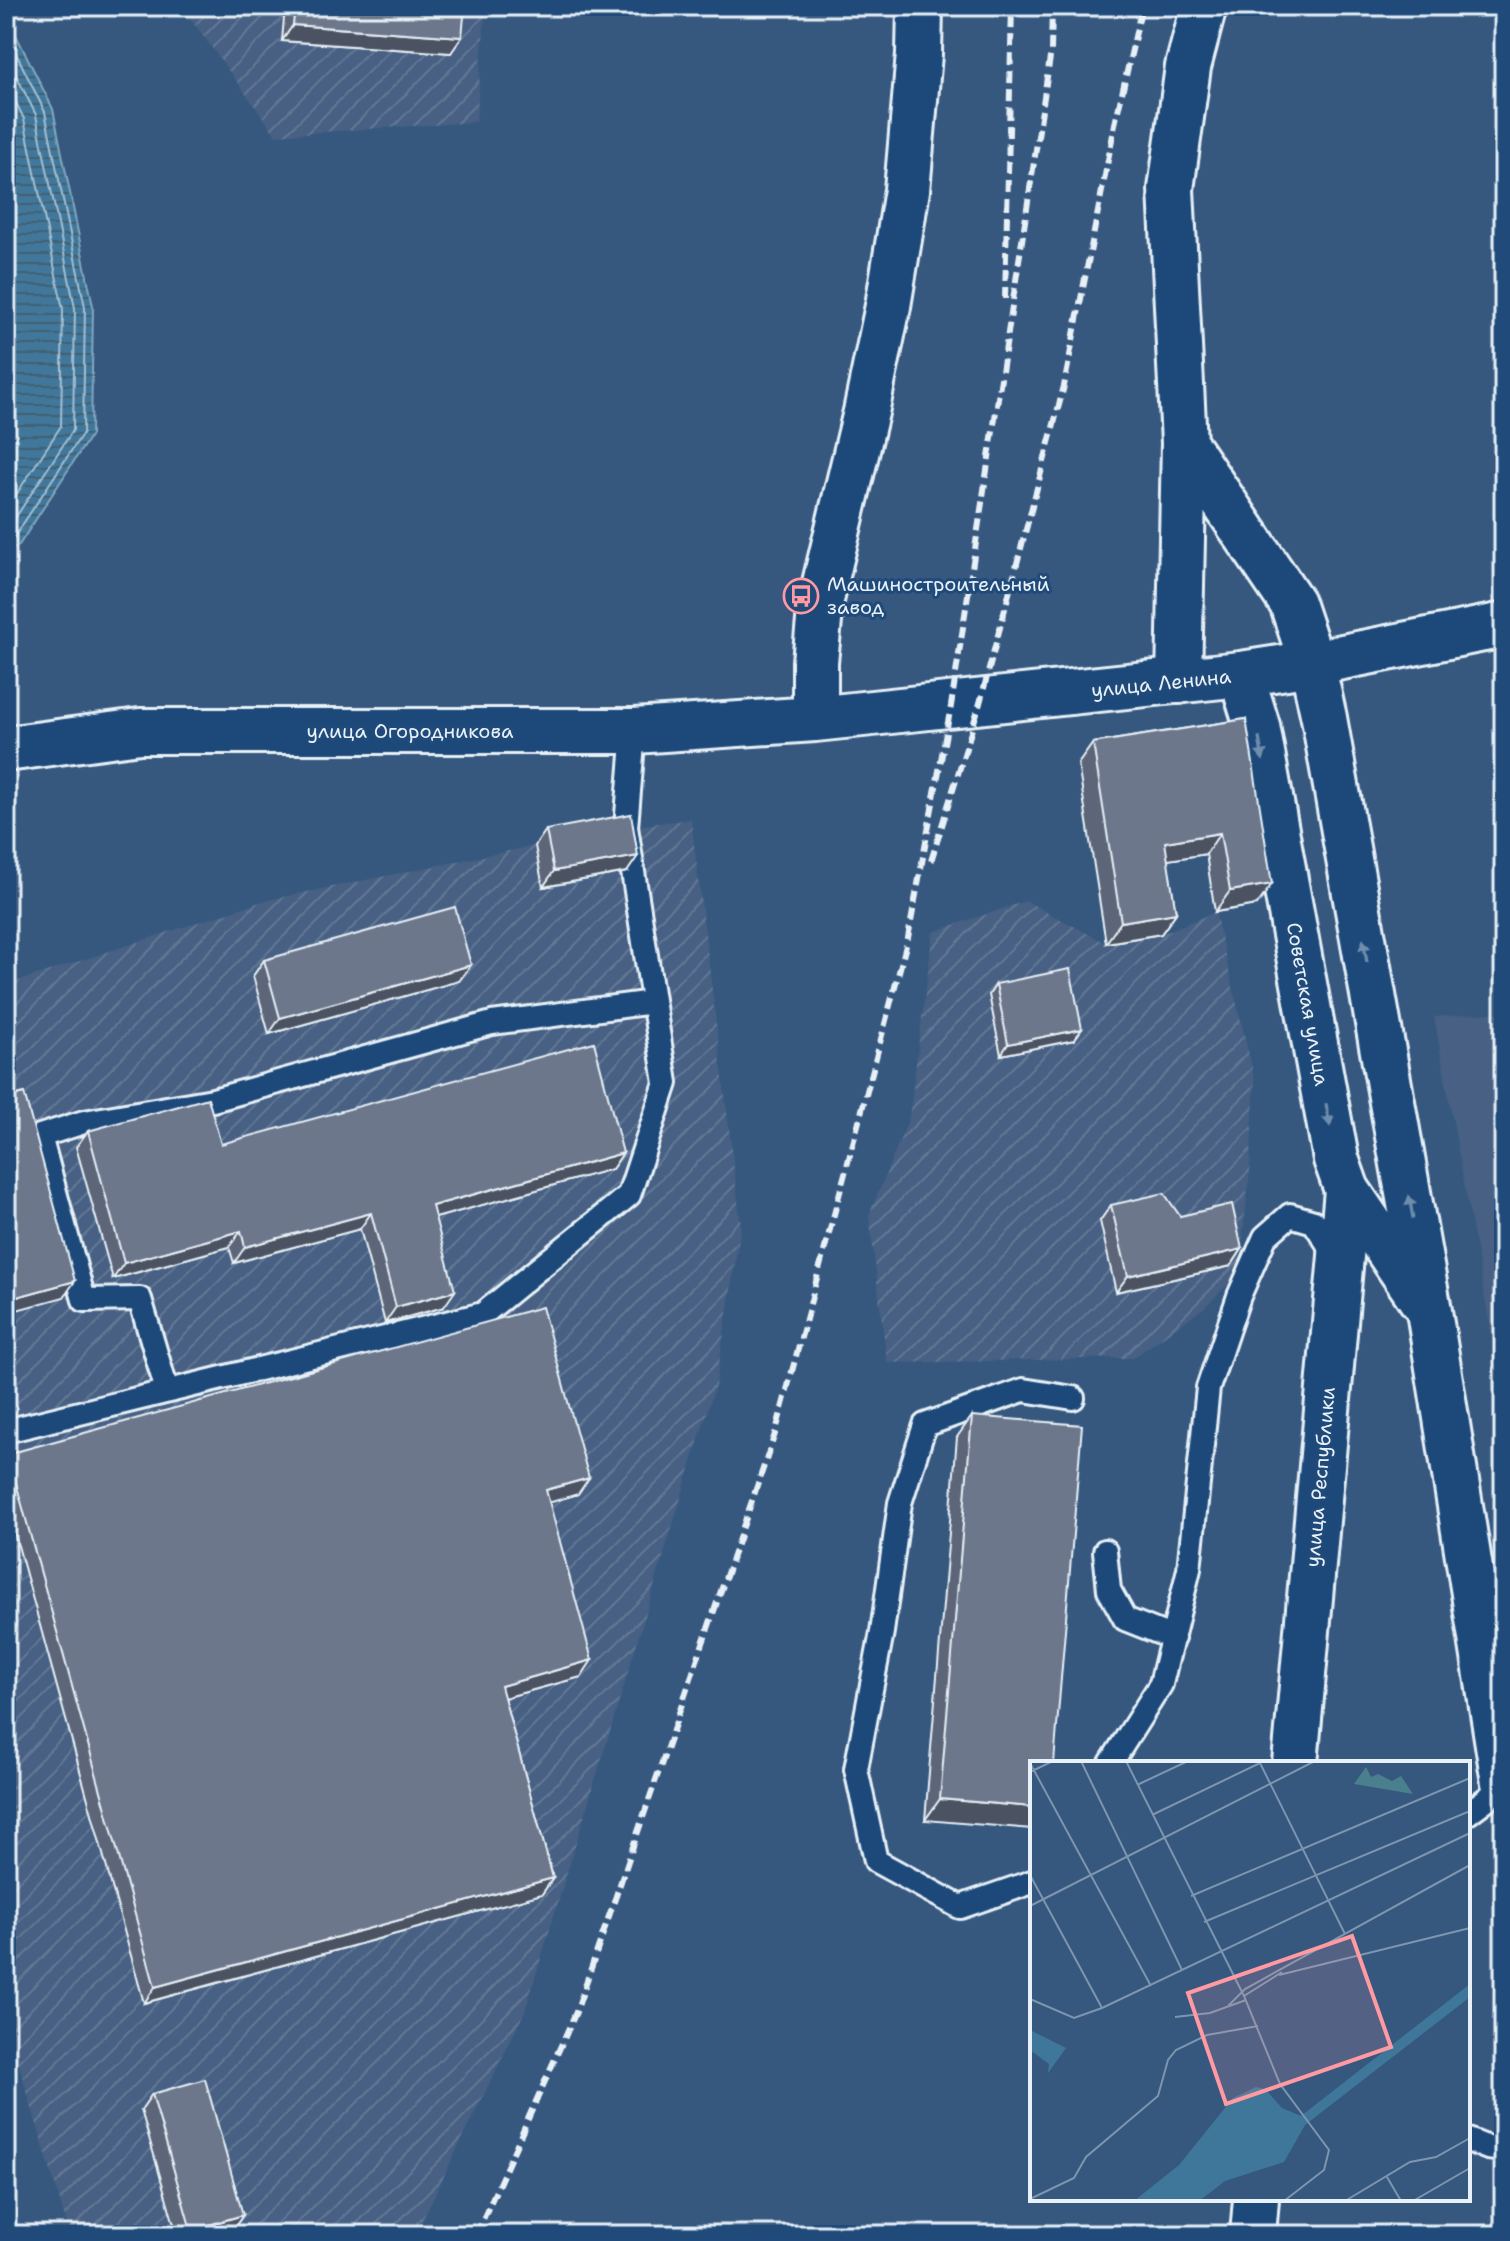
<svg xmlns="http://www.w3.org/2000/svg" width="1510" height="2241" viewBox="0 0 1510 2241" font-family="'Shantell Sans',sans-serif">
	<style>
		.built { fill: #466183 }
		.industrial { fill: url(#industrial-furrows) }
		.water { fill: url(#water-rules); stroke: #83a8c0; stroke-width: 2 }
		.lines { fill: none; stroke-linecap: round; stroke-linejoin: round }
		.shore { stroke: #a4c0d3; stroke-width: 2 }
		.lane-casing { stroke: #e8f1f8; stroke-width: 28 }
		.street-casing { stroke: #e8f1f8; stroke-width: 50 }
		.secondary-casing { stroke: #e8f1f8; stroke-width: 50 }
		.lane { stroke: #1f4a7a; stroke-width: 22 }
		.street { stroke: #1f4a7a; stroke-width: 44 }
		.secondary { stroke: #1f4a7a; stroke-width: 44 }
		.rail { stroke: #e8f1f8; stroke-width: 6; stroke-dasharray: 12 6; stroke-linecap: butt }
		.wall { fill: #5d6678; stroke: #e8f1f8; stroke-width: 2 }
		.shaded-wall { fill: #4c5362; stroke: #e8f1f8; stroke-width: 2 }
		.building { fill: #6c778c; stroke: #e8f1f8; stroke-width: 2 }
		.oneway { fill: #6f8dac }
		.labels { text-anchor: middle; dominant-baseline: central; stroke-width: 6; stroke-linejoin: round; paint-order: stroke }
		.poi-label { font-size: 20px; fill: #e8f1f8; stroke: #1f4a7a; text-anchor: start }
		.street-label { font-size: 20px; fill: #e8f1f8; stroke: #1f4a7a }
		.inset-road { fill: none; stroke: #7d95af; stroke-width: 2 }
		.view { fill: #ff9aa2; fill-opacity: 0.15; stroke: #ff9aa2; stroke-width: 4 }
		.inset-edge { fill: none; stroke: #e8f1f8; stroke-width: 4 }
	</style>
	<defs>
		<pattern id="industrial-furrows" width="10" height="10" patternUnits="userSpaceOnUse" patternTransform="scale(2)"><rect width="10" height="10" fill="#466183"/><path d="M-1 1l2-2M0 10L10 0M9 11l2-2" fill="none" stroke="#617895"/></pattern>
		<pattern id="water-rules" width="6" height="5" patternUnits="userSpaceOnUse" patternTransform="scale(2)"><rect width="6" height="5" fill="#3f779b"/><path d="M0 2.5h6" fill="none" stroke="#426072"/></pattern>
	</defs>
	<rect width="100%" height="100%" fill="#36587f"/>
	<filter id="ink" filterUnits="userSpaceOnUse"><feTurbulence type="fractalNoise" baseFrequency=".0125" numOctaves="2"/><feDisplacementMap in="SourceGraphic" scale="16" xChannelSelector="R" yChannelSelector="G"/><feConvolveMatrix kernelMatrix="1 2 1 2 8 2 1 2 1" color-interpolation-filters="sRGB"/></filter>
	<g filter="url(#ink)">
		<!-- built -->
		<path class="built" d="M 1504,1012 L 1504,1404 L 1434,1017 Z"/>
		<!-- industrial -->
		<path class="industrial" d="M 181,6 L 486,6 L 476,122 L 276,135 Z
			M 691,819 L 741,1226 L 716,1383 L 525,2011 L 415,2235 L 70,2235 L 6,2022 L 6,985 L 263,901 L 626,827 Z
			M 1026,901 L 1106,943 L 1161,934 L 1215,912 L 1255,1080 L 1250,1172 L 1238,1275 L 1205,1307 L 1133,1358 L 887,1363 L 869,1215 L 909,1118 L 933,932 Z"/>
		<!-- water -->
		<path class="water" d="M 6,15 L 53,109 L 93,306 L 91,435 L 19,545 L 6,554 Z"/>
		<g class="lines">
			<!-- shore -->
			<path class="shore" d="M 6,33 L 45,112 L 85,307 L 83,433 L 13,539 L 6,544
				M 6,55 L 36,115 L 75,308 L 73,430 L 6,532
				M 6,82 L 24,119 L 63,309 L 61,426 L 6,510"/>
			<!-- lane casing -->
			<g class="lane-casing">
				<path id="lane" d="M 167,1391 L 140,1299 L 84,1300 L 40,1136 L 84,1122 L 213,1100 L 492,1023 L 653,1002
					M 6,1431 L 483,1314 L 629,1195 L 666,1083 L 626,827 L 634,731
					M 1105,1551 L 1109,1590 L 1125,1619 L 1173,1638
					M 1111,1763 L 1161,1684 L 1189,1569 L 1208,1388 L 1239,1296 L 1265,1237 L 1290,1215 L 1314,1222 L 1337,1258
					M 1468,1813 L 1504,1786
					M 1032,1882 L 960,1907 L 876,1861 L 856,1769 L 882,1632 L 900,1503 L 925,1425 L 1023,1390 L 1073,1398
					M 1468,2140 L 1488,2148 L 1504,2150"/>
			</g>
			<!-- street casing -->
			<g class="street-casing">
				<path id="street" d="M 1184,443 L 1292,603 L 1312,663
					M 1179,681 L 1184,443 L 1171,189 L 1188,67 L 1204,6
					M 1295,1763 L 1347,1190
					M 1253,2235 L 1256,2199"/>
			</g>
			<!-- secondary casing -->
			<g class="secondary-casing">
				<path id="secondary" d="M 1312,663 L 1324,718 L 1429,1311 L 1504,1782
					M 1241,674 L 1257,726 L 1336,1159 L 1347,1190 L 1421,1299
					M 815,719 L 815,662 L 821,600 L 866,412 L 888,306 L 907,190 L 919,54 L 920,6
					M 6,749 L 140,731 L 634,731 L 815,719 L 1241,674 L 1312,663 L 1504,625"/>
			</g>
			<!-- lane -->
			<use href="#lane" class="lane"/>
			<!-- street -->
			<use href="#street" class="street"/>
			<!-- secondary -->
			<use href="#secondary" class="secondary"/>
			<!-- rail -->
			<path class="rail" d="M 1005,299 L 1012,6
				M 931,861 L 980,703 L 1064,386 L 1115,124 L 1142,6
				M 476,2235 L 576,2012 L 776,1431 L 908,938 L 951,706 L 1051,51 L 1052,6"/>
		</g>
		<!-- wall -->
		<path class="wall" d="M 285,6 L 465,6 L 451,53 L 282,41 Z
			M 1246,719 L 1257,905 L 1215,912 L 1206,854 L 1167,860 L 1176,913 L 1161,934 L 1106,943 L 1078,764 L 1093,743 Z
			M 546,830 L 627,872 L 543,887 L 535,846 Z
			M 264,960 L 471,965 L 459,981 L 269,1034 L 253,976 Z
			M 996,984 L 1074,1040 L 1001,1055 L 989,995 Z
			M 88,1131 L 221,1144 L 623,1153 L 612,1169 L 435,1218 L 444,1307 L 385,1323 L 360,1229 L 234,1263 L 229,1247 L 113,1279 L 76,1147 Z
			M 1111,1205 L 1180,1216 L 1242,1249 L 1231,1266 L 1116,1292 L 1100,1221 Z
			M 972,1416 L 1054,1763 L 925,1820 L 957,1437 Z
			M 8,1454 L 578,1494 L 549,1502 L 581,1677 L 504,1698 L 553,1878 L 542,1894 L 144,2003 L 6,1502 L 6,1457 Z
			M 152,2094 L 243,2215 L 232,2231 L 217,2235 L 177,2235 L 141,2110 Z"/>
		<!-- shaded-wall -->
		<path class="shaded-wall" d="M 293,25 L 462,37 L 451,53 L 282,41 Z
			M 1220,833 L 1206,854 L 1150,863 L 1165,842 Z
			M 638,856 L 627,872 L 543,887 L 554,871 Z
			M 1272,884 L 1257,905 L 1215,912 L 1230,891 Z
			M 1176,913 L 1161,934 L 1106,943 L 1121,922 Z
			M 471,965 L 459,981 L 269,1034 L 280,1018 Z
			M 1082,1029 L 1074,1040 L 1001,1055 L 1008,1044 Z
			M 623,1153 L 612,1169 L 421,1222 L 432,1206 Z
			M 371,1213 L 360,1229 L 234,1263 L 245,1247 Z
			M 241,1231 L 229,1247 L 113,1279 L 124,1263 Z
			M 1242,1249 L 1231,1266 L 1116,1292 L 1128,1276 Z
			M 75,1281 L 64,1297 L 6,1313 L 6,1300 Z
			M 455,1291 L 444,1307 L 385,1323 L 396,1307 Z
			M 589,1478 L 578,1494 L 535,1507 L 546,1490 Z
			M 592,1660 L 581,1677 L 489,1702 L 501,1686 Z
			M 940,1799 L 1032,1807 L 1032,1829 L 925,1820 Z
			M 553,1878 L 542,1894 L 144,2003 L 155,1987 Z
			M 243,2215 L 232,2231 L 217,2235 L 188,2235 L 191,2230 Z"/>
		<!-- building -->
		<path class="building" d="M 295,6 L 465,6 L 462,37 L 293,25 Z
			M 1246,719 L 1272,884 L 1230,891 L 1220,833 L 1165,842 L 1176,913 L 1121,922 L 1093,743 Z
			M 631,814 L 638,856 L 554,871 L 546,830 Z
			M 455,907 L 471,965 L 280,1018 L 264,960 Z
			M 1070,969 L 1082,1029 L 1008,1044 L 996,984 Z
			M 594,1042 L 623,1153 L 432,1206 L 455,1291 L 396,1307 L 371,1213 L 245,1247 L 241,1231 L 124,1263 L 88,1131 L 208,1098 L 221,1144 Z
			M 24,1093 L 75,1281 L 6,1300 L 6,1098 Z
			M 1164,1193 L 1180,1216 L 1232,1204 L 1242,1249 L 1128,1276 L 1111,1205 Z
			M 542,1307 L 589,1478 L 546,1490 L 592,1660 L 501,1686 L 553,1878 L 155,1987 L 8,1454 Z
			M 972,1416 L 1082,1425 L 1054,1763 L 1032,1763 L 1032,1807 L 940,1799 Z
			M 205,2079 L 243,2215 L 191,2230 L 152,2094 Z"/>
		<!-- one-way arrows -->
		<defs><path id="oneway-solid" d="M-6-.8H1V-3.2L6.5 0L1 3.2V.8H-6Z" transform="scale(2)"/></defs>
		<g class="oneway">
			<use href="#oneway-solid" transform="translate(1261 749) rotate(80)"/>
			<use href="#oneway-solid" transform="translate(1365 951) rotate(-100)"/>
			<use href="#oneway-solid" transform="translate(1328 1115) rotate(80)"/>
			<use href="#oneway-solid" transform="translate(1411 1207) rotate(-100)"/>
		</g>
	</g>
	<!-- icons -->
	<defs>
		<g id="bus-ring" transform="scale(1.8)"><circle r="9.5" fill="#1f4a7a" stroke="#ff9aa2" stroke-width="1.5"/><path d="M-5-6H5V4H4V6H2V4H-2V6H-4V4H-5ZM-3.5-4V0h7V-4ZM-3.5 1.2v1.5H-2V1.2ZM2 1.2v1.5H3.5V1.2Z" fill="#ff9aa2"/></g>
	</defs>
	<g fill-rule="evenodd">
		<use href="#bus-ring" x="801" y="596"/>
	</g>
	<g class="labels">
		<!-- poi labels -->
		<g class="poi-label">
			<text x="827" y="584">Машиностроительный<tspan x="827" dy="23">завод</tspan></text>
		</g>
		<!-- street labels -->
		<g class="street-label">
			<text transform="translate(1161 683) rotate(-6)">улица Ленина</text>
			<text x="410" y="731">улица Огородникова</text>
			<text transform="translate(1308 1004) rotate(80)">Советская улица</text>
			<text transform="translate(1320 1477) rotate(-85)">улица Республики</text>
		</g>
	</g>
	<!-- overview -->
	<g transform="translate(1030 1761)">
		<rect width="440" height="440" fill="#36587f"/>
		<path d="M 336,6 L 341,16 L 348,13 L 362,20 L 371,15 L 383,33 L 324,23 Z" fill="#4a7f8d"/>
		<path d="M 440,223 L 440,236 L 275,364 L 254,401 L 195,420 L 169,440 L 104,440 L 149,404 L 203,337 L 226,326 L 235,328 L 252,347 L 271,355 ZM 0,269 L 36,287 L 18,312 L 19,303 L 0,289 Z" fill="#3f779b"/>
		<path class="inset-road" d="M 51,0 L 152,209M 96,0 L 214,235 L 250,323 L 299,389 L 294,409 L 254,440M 229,0 L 315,173M 0,2 L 121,225M 0,11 L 23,0M 107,24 L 158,0M 122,54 L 230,2M 0,114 L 72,247M 161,135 L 440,17M 0,145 L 285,0M 174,161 L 440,50M 249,214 L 440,167M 214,235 L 252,211M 0,238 L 44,257 L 72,247 L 440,72M 198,245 L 215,228 L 440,104M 145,256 L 180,252 L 216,239M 357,416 L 371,440M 0,438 L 44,417 L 56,396 L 128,335 L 138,299 L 146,289 L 177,274 L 228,265M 315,440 L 380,401 L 406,396 L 440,377M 383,440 L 440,407"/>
		<path class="view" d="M 322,175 L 361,286 L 196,343 L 158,232 Z"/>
		<rect width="440" height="440" class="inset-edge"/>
	</g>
	<!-- margin -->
	<rect width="1510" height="2241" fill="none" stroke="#1f4a7a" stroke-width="32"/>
	<rect x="16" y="16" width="1478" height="2209" fill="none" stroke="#e8f1f8" stroke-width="3" filter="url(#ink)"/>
</svg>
